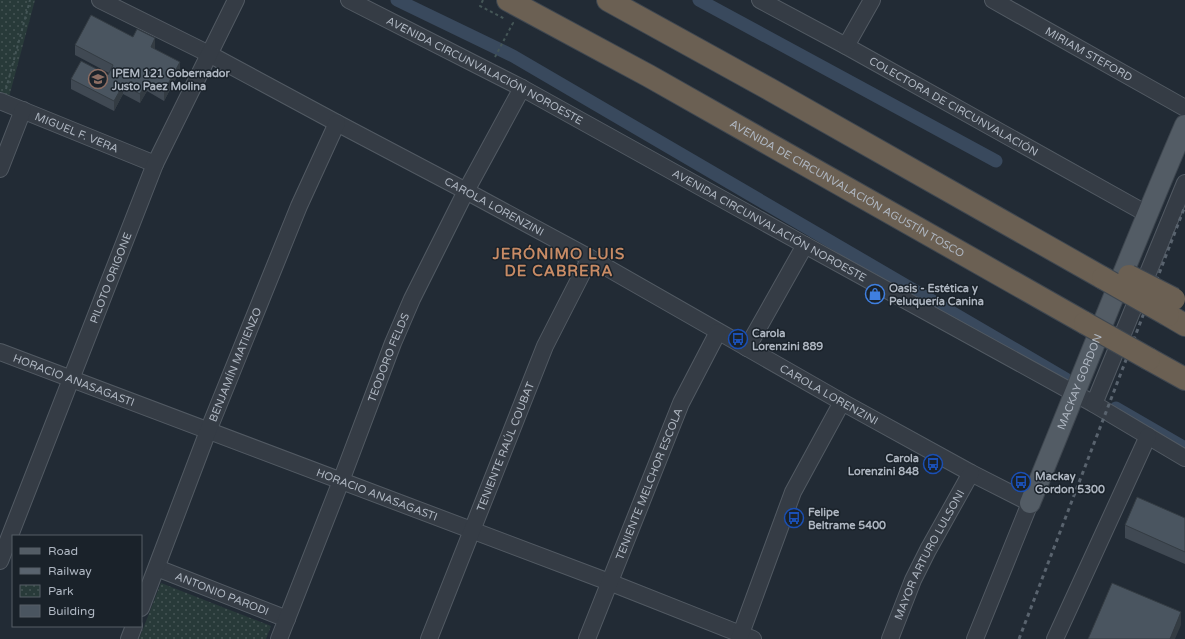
<svg xmlns="http://www.w3.org/2000/svg" width="1185" height="639" viewBox="0 0 1185 639" font-family="'Varela Round',sans-serif">
	<style>
		.park { fill: url(#park-dots) }
		.lines { fill: none; stroke-linecap: round; stroke-linejoin: round }
		.canal { stroke: #39495d; stroke-width: 13 }
		.minor-casing { stroke: #525a63; stroke-width: 18 }
		.major-casing { stroke: #3e464f; stroke-width: 22 }
		.highway-casing { stroke: #3f4750; stroke-width: 24 }
		.path { stroke: #455657; stroke-width: 2; stroke-dasharray: 3 3; stroke-linecap: butt }
		.minor { stroke: #353c45; stroke-width: 16 }
		.major { stroke: #535c65; stroke-width: 20 }
		.highway { stroke: #6b6053; stroke-width: 22 }
		.rail { stroke: #59636e; stroke-width: 3; stroke-dasharray: 4 4; stroke-linecap: butt }
		.highway-bridge-casing { stroke: #3f4750; stroke-width: 24; stroke-linecap: butt }
		.highway-bridge { stroke: #6b6053; stroke-width: 22 }
		.wall { fill: #404953 }
		.shaded-wall { fill: #343c43 }
		.building { fill: #4a5560; stroke: #343c43 }
		.labels { text-anchor: middle; dominant-baseline: central; stroke-width: 3; stroke-linejoin: round; paint-order: stroke }
		.street-label { font-size: 11px; fill: #afb7c2; stroke: #1a222a }
		.poi-label { font-size: 11px; font-weight: bold; fill: #afb7c2; stroke: #1a222a; text-anchor: start }
		.district-label { font-size: 15px; font-weight: bold; letter-spacing: 1px; fill: #c88b65; stroke: #1a222a }
	</style>
	<defs>
		<pattern id="park-dots" width="8" height="8" patternUnits="userSpaceOnUse"><rect width="8" height="8" fill="#283a39"/><path d="M2 2h.1M6 6h.1" fill="none" stroke="#455454" stroke-width="1.8" stroke-linecap="round"/></pattern>
	</defs>
	<rect width="100%" height="100%" fill="#222b35"/>
	<!-- park -->
	<path class="park" d="M 0,0 L 35,0 L 9,97 L 0,94 Z
		M 161,583 L 271,626 L 266,639 L 139,639 Z"/>
	<g class="lines">
		<!-- canal -->
		<path class="canal" d="M 397,0 L 513,56 L 1066,379
			M 699,0 L 996,161
			M 1116,408 L 1185,448"/>
		<!-- minor casing -->
		<g class="minor-casing">
			<g id="minor">
				<path id="s1" d="M 100,0 L 209,54 L 337,123 L 466,191 L 590,258 L 842,402 L 971,473 L 1030,503 L 975,639"/>
				<path id="s2" d="M 349,0 L 522,88 L 805,245 L 1094,404 L 1185,458"/>
				<path id="s3" d="M 760,0 L 846,46 L 1147,214"/>
				<path id="s4" d="M 993,0 L 1185,108"/>
				<path d="M 846,46 L 872,0"/>
				<path id="s5" d="M 0,101 L 155,164"/>
				<path d="M 0,169 L 23,110"/>
				<path d="M 747,348 L 805,245"/>
				<path id="s6" d="M 0,352 L 609,582 L 753,639"/>
				<path d="M 1094,404 L 1185,183"/>
				<path id="s7" d="M 0,561 L 155,164 L 236,0"/>
				<path id="s8" d="M 157,568 L 287,619"/>
				<path id="s9" d="M 141,608 L 208,431 L 299,206 L 337,123"/>
				<path d="M 129,639 L 134,626"/>
				<path id="s10" d="M 279,639 L 341,481 L 393,343 L 412,299 L 466,191 L 522,88"/>
				<path id="s11" d="M 429,639 L 545,346 L 590,258"/>
				<path id="s12" d="M 587,639 L 673,423 L 681,403 L 718,332"/>
				<path d="M 739,639 L 793,492 L 842,402"/>
				<path id="s13" d="M 890,639 L 913,580 L 928,550 L 971,473"/>
				<path d="M 1055,639 L 1148,436"/>
			</g>
		</g>
		<!-- major casing -->
		<g class="major-casing">
			<g id="major">
				<path id="s14" d="M 1030,503 C 1082,377 1131,250 1185,125"/>
			</g>
		</g>
		<!-- highway casing -->
		<g class="highway-casing">
			<g id="highway">
				<path id="s15" d="M 508,0 L 649,76 L 1085,323"/>
				<path d="M 608,0 L 771,90 L 1103,278"/>
				<path d="M 1168,315 L 1185,325"/>
				<path d="M 1149,359 L 1185,379"/>
			</g>
		</g>
		<!-- path -->
		<path class="path" d="M 483,0 L 480,6 L 505,19
			M 495,57 L 513,23 L 511,22
			M 6,89 L 30,0"/>
		<!-- minor -->
		<use href="#minor" class="minor"/>
		<!-- major -->
		<use href="#major" class="major"/>
		<!-- highway -->
		<use href="#highway" class="highway"/>
		<!-- rail -->
		<path class="rail" d="M 1019,639 L 1185,206"/>
		<!-- highway-bridge casing -->
		<g class="highway-bridge-casing">
			<path id="highway-bridge" d="M 1129,276 L 1174,299
				M 1103,278 L 1168,315
				M 1085,323 L 1149,359"/>
		</g>
		<!-- highway-bridge -->
		<use href="#highway-bridge" class="highway-bridge"/>
	</g>
	<!-- wall -->
	<path class="wall" d="M 133,37 L 155,48 L 155,49 L 180,71 L 164,101 L 147,91 L 140,103 L 123,94 L 114,111 L 71,89 L 71,79 L 108,75 L 109,73 L 75,55 L 75,45 Z
		M 1185,518 L 1185,564 L 1125,538 L 1125,525 Z"/>
	<!-- shaded-wall -->
	<path class="shaded-wall" d="M 155,38 L 155,48 L 151,56 L 151,47 Z
		M 180,62 L 180,71 L 164,101 L 164,91 Z
		M 147,81 L 147,91 L 140,103 L 140,94 Z
		M 123,85 L 123,94 L 114,111 L 114,101 Z
		M 1181,612 L 1181,625 L 1175,639 L 1170,639 Z"/>
	<!-- building -->
	<path class="building" d="M 91,15 L 133,37 L 137,29 L 155,38 L 151,47 L 180,62 L 164,91 L 147,81 L 140,94 L 123,85 L 114,101 L 71,79 L 81,61 L 108,75 L 113,65 L 75,45 Z
		M 1137,497 L 1185,518 L 1185,552 L 1125,525 Z
		M 1112,583 L 1181,612 L 1170,639 L 1088,639 Z"/>
	<!-- icons -->
	<defs>
		<g id="school-ring" transform="scale(1)"><circle r="9.5" fill="#1a222a" stroke="#8d6e63" stroke-width="1.5"/><path d="M0-5L7-2L0 1L-7-2ZM-4 1L0 2.5L4 1V4Q0 6-4 4Z" fill="#8d6e63"/></g>
		<g id="shop-ring" transform="scale(1)"><circle r="9.5" fill="#1a222a" stroke="#3f7fe0" stroke-width="1.5"/><path d="M-5-2.5h2.3a2.7 3.5 0 0 1 5.4 0H5L5.5 6h-11ZM-1.5-2.5h3a1.5 2.3 0 0 0-3 0Z" fill="#3f7fe0"/></g>
		<g id="bus-ring" transform="scale(1)"><circle r="9.5" fill="#1a222a" stroke="#1a4fb4" stroke-width="1.5"/><path d="M-5-6H5V4H4V6H2V4H-2V6H-4V4H-5ZM-3.5-4V0h7V-4ZM-3.5 1.2v1.5H-2V1.2ZM2 1.2v1.5H3.5V1.2Z" fill="#1a4fb4"/></g>
	</defs>
	<g fill-rule="evenodd">
		<use href="#school-ring" x="98" y="79"/>
		<use href="#shop-ring" x="875" y="294"/>
		<use href="#bus-ring" x="738" y="339"/>
		<use href="#bus-ring" x="933" y="464"/>
		<use href="#bus-ring" x="1021" y="482"/>
		<use href="#bus-ring" x="794" y="518"/>
	</g>
	<g class="labels">
		<!-- street labels -->
		<g class="street-label">
			<text stroke="none"><textPath href="#s4" startOffset="110">MIRIAM STEFORD</textPath></text>
			<text stroke="none"><textPath href="#s2" startOffset="153">AVENIDA CIRCUNVALACIÓN NOROESTE</textPath></text>
			<text stroke="none"><textPath href="#s3" startOffset="221">COLECTORA DE CIRCUNVALACIÓN</textPath></text>
			<text stroke="none"><textPath href="#s5" startOffset="83">MIGUEL F. VERA</textPath></text>
			<text stroke="none"><textPath href="#s15" startOffset="388">AVENIDA DE CIRCUNVALACIÓN AGUSTÍN TOSCO</textPath></text>
			<text stroke="none"><textPath href="#s1" startOffset="445">CAROLA LORENZINI</textPath></text>
			<text stroke="none"><textPath href="#s2" startOffset="477">AVENIDA CIRCUNVALACIÓN NOROESTE</textPath></text>
			<text stroke="none"><textPath href="#s7" startOffset="304">PILOTO ORIGONE</textPath></text>
			<text stroke="none"><textPath href="#s10" startOffset="302">TEODORO FELDS</textPath></text>
			<text stroke="none"><textPath href="#s9" startOffset="261">BENJAMÍN MATIENZO</textPath></text>
			<text stroke="none"><textPath href="#s6" startOffset="79">HORACIO ANASAGASTI</textPath></text>
			<text stroke="none"><textPath href="#s14" startOffset="131">MACKAY GORDON</textPath></text>
			<text stroke="none"><textPath href="#s1" startOffset="829">CAROLA LORENZINI</textPath></text>
			<text stroke="none"><textPath href="#s11" startOffset="207">TENIENTE RAÚL COUBAT</textPath></text>
			<text stroke="none"><textPath href="#s12" startOffset="167">TENIENTE MELCHOR ESCOLA</textPath></text>
			<text stroke="none"><textPath href="#s6" startOffset="403">HORACIO ANASAGASTI</textPath></text>
			<text stroke="none"><textPath href="#s13" startOffset="93">MAYOR ARTURO LULSONI</textPath></text>
			<text stroke="none"><textPath href="#s8" startOffset="70">ANTONIO PARODI</textPath></text>
		</g>
		<!-- poi labels -->
		<g class="poi-label">
			<text x="112" y="73">IPEM 121 Gobernador<tspan x="112" dy="13">Justo Paez Molina</tspan></text>
			<text x="889" y="288">Oasis - Estética y<tspan x="889" dy="13">Peluquería Canina</tspan></text>
			<text x="752" y="333">Carola<tspan x="752" dy="13">Lorenzini 889</tspan></text>
			<text x="919" y="458" text-anchor="end">Carola<tspan x="919" dy="13">Lorenzini 848</tspan></text>
			<text x="1035" y="476">Mackay<tspan x="1035" dy="13">Gordon 5300</tspan></text>
			<text x="808" y="512">Felipe<tspan x="808" dy="13">Beltrame 5400</tspan></text>
		</g>
		<!-- district labels -->
		<g class="district-label">
			<text x="559" y="254">JERÓNIMO LUIS<tspan x="559" dy="17">DE CABRERA</tspan></text>
		</g>
	</g>
	<!-- legend -->
	<rect x="12" y="535" width="130" height="92" fill="#1a222a" stroke="#565e67"/>
	<rect x="20" y="548" width="20" height="6" fill="#535c65" stroke="#565e67"/>
	<text x="48" y="555" font-size="12" fill="#afb7c2">Road</text>
	<rect x="20" y="568" width="20" height="6" fill="#59636e" stroke="#565e67"/>
	<text x="48" y="575" font-size="12" fill="#afb7c2">Railway</text>
	<rect x="20" y="585" width="20" height="12" fill="url(#park-dots)" stroke="#565e67"/>
	<text x="48" y="595" font-size="12" fill="#afb7c2">Park</text>
	<rect x="20" y="605" width="20" height="12" fill="#4a5560" stroke="#565e67"/>
	<text x="48" y="615" font-size="12" fill="#afb7c2">Building</text>
</svg>
